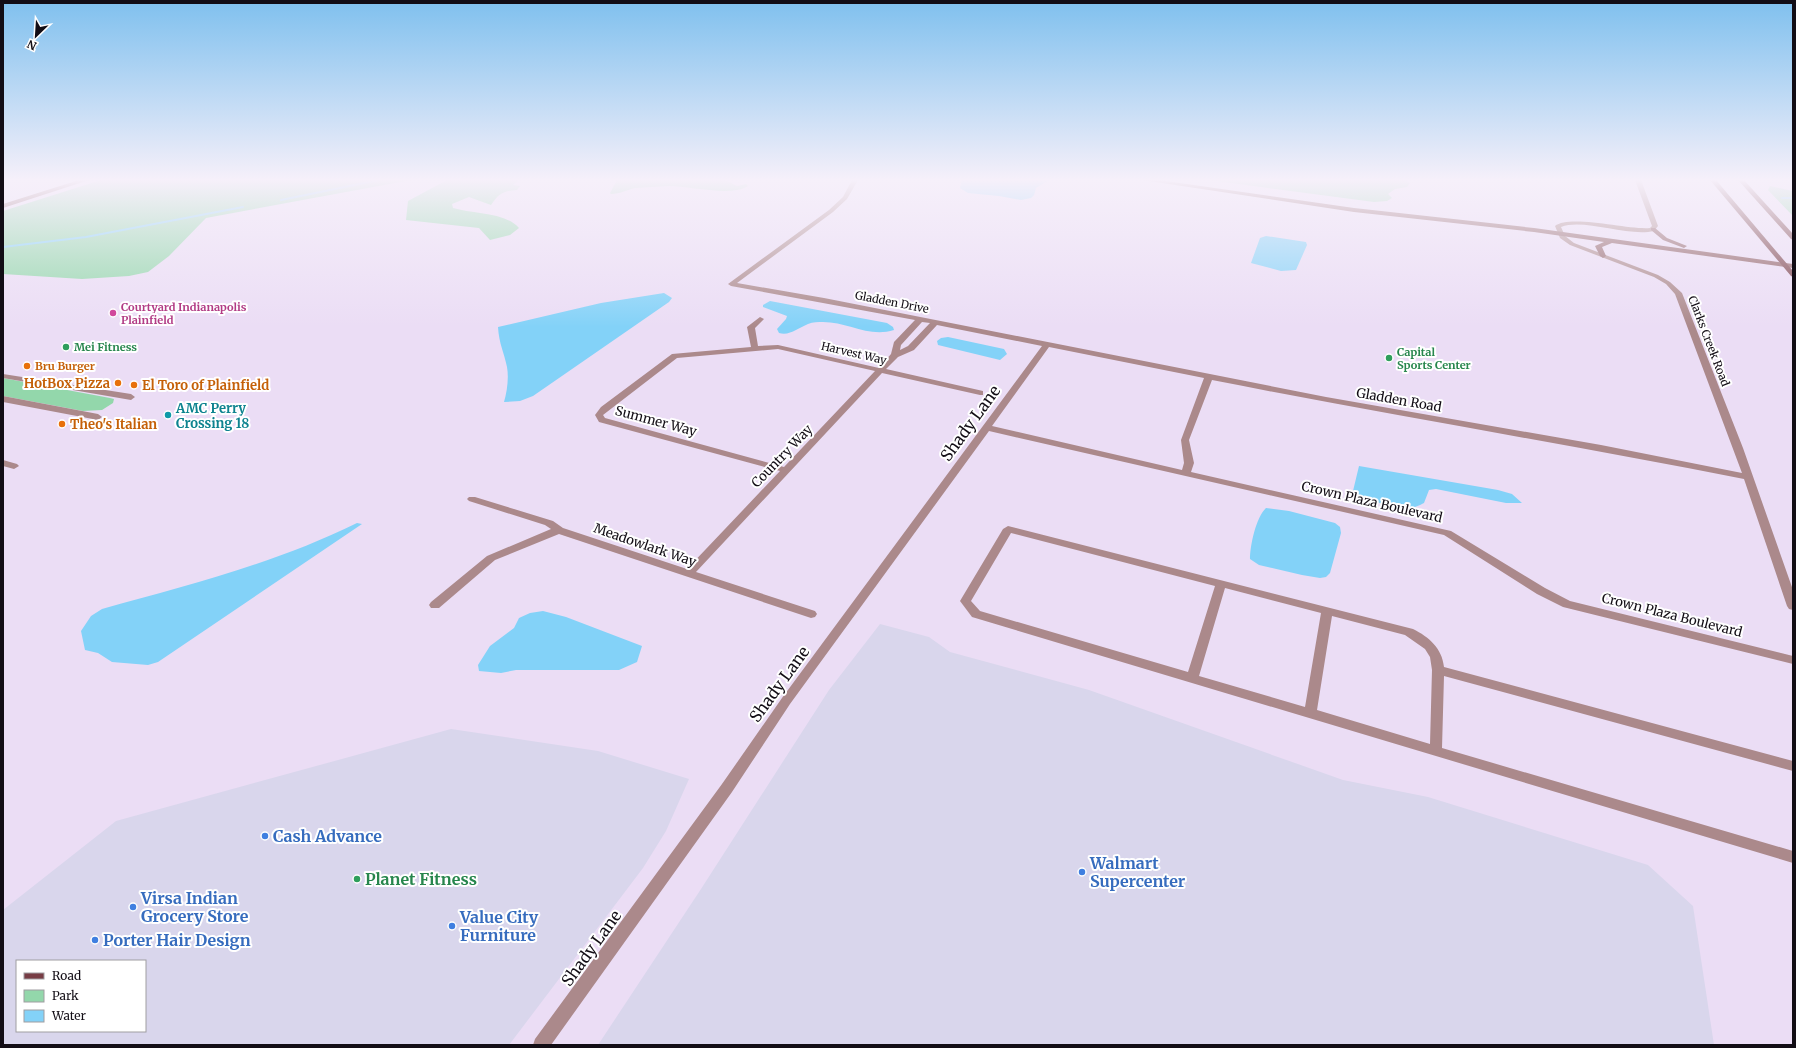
<svg xmlns="http://www.w3.org/2000/svg" width="1796" height="1048" viewBox="0 0 1796 1048" font-family="Merriweather,serif">
	<style>
		.commercial { fill: #d9d6ec; fill-rule: evenodd }
		.green { fill: #93d7ab }
		.water { fill: #83d2f8 }
		.lines { fill: none; stroke-linecap: round; stroke-linejoin: round }
		.stream { stroke: #83d2f8; stroke-width: 2 }
		.street { fill: #ab898b; fill-rule: evenodd }
		.secondary { fill: #8d5d62; fill-rule: evenodd }
		.primary { fill: #773d45; fill-rule: evenodd }
		.hotel-dot { fill: #d1479c; stroke: #fff; stroke-width: 1.5 }
		.leisure-dot { fill: #2e9e5b; stroke: #fff; stroke-width: 1.5 }
		.food-dot { fill: #e8710a; stroke: #fff; stroke-width: 1.5 }
		.culture-dot { fill: #0f9aa8; stroke: #fff; stroke-width: 1.5 }
		.shop-dot { fill: #3f7fe0; stroke: #fff; stroke-width: 1.5 }
		.labels { text-anchor: middle; dominant-baseline: central; stroke-width: 4; stroke-linejoin: round; paint-order: stroke }
		.far-street-label { font-size: 11px; fill: #120d15; stroke: #fff }
		.far-hotel-label { font-size: 11px; font-weight: bold; fill: #b23c85; stroke: #fff; text-anchor: start }
		.far-leisure-label { font-size: 11px; font-weight: bold; fill: #27864d; stroke: #fff; text-anchor: start }
		.far-food-label { font-size: 11px; font-weight: bold; fill: #c56008; stroke: #fff; text-anchor: start }
		.food-label { font-size: 13px; font-weight: bold; fill: #c56008; stroke: #fff; text-anchor: start }
		.street-label { font-size: 13px; fill: #120d15; stroke: #fff }
		.culture-label { font-size: 13px; font-weight: bold; fill: #0d838f; stroke: #fff; text-anchor: start }
		.near-street-label { font-size: 16px; fill: #120d15; stroke: #fff }
		.near-shop-label { font-size: 16px; font-weight: bold; fill: #366cbe; stroke: #fff; text-anchor: start }
		.near-leisure-label { font-size: 16px; font-weight: bold; fill: #27864d; stroke: #fff; text-anchor: start }
	</style>
	<rect width="100%" height="100%" fill="#ebddf5"/>
	<!-- commercial -->
	<path class="commercial" d="M 880,624 L 929,637 L 950,652 L 1089,690 L 1343,780 L 1428,797 L 1648,865 L 1693,906 L 1714,1045 L 598,1045 L 701,889 L 829,690 Z
		M 451,729 L 598,751 L 689,779 L 666,831 L 643,868 L 509,1045 L 3,1045 L 3,910 L 116,821 ZM 17,961 L 145,961 L 145,1031 L 17,1031 Z"/>
	<!-- green -->
	<path class="green" d="M 101,180 L 411,180 L 206,218 L 169,256 L 148,272 L 129,276 L 82,279 L 3,274 L 3,211 Z
		M 447,180 L 519,180 L 513,185 L 520,186 L 517,190 C 504,191 499,193 491,205 L 469,197 L 452,204 L 453,208 C 473,214 505,212 519,228 L 510,235 L 490,240 L 479,228 L 406,220 L 408,201 Z
		M 617,180 L 725,180 L 737,186 L 746,184 L 748,186 C 732,197 689,186 669,186 C 658,187 646,187 635,188 C 627,190 619,194 611,194 L 610,193 Z
		M 1209,180 L 1404,180 L 1410,183 L 1407,187 L 1395,189 L 1388,194 L 1392,198 L 1387,201 L 1374,202 Z
		M 1770,186 L 1793,191 L 1793,216 L 1768,190 Z
		M 3,378 L 110,398 L 114,399 L 113,403 L 102,410 L 83,411 L 3,396 Z"/>
	<!-- water -->
	<path class="water" d="M 962,180 L 1049,180 L 1036,188 L 1034,195 L 1031,198 L 1021,200 L 999,196 L 968,193 L 960,188 Z
		M 1266,236 L 1306,242 L 1307,245 L 1296,270 L 1281,271 L 1251,263 L 1260,238 Z
		M 664,293 L 672,298 L 669,302 L 533,396 L 520,401 L 504,402 C 507,392 509,378 507,367 C 504,352 499,344 498,327 L 601,303 Z
		M 770,301 L 887,323 L 893,327 L 894,330 C 869,338 848,322 823,322 C 818,322 813,322 808,324 C 798,328 790,336 779,333 L 777,329 L 786,319 L 787,316 L 763,307 L 763,305 Z
		M 948,337 L 1004,349 L 1007,354 L 1000,360 L 938,345 L 937,341 L 941,338 Z
		M 1359,466 L 1498,490 L 1512,494 L 1522,503 L 1506,503 L 1436,489 L 1429,490 L 1424,503 C 1420,505 1414,508 1409,508 C 1394,508 1365,500 1353,491 Z
		M 1266,508 L 1289,511 L 1335,523 L 1340,527 L 1341,533 L 1330,573 L 1326,577 L 1320,578 L 1302,575 L 1259,565 L 1250,559 C 1250,546 1256,517 1266,508 Z
		M 357,523 L 362,524 L 158,662 L 148,665 L 112,662 L 98,653 L 85,650 L 81,631 L 91,616 L 102,609 C 189,585 276,563 357,523 Z
		M 543,611 L 566,617 L 642,646 L 637,662 L 619,670 L 516,670 L 501,673 L 479,671 L 478,665 L 490,646 L 514,628 L 519,618 L 530,613 Z"/>
	<g class="lines">
		<!-- stream -->
		<path class="stream" d="M 1782,198 L 1793,198
			M 281,200 L 379,180
			M 3,247 L 86,237 L 243,207"/>
		<!-- street -->
		<path class="street" d="M 852,180 L 858,180 L 847,199 L 833,212 L 737,283 L 824,298 L 1326,397 L 1601,445 L 1742,473 L 1675,294 L 1666,284 L 1654,277 L 1570,245 L 1560,238 L 1555,226 C 1570,214 1628,230 1650,228 L 1652,226 L 1635,180 L 1641,180 L 1658,226 L 1654,231 C 1627,237 1584,218 1561,227 L 1565,236 L 1574,243 L 1658,275 L 1670,282 L 1682,293 L 1743,448 L 1793,590 L 1793,610 L 1789,609 L 1787,606 L 1744,479 C 1567,444 1389,415 1212,380 L 1189,440 L 1194,463 L 1191,472 L 1451,531 L 1545,588 L 1570,601 L 1793,656 L 1793,664 L 1563,607 L 1537,594 L 1444,535 L 989,431 L 790,704 L 732,792 L 551,1045 L 533,1045 L 535,1039 L 722,784 L 782,698 L 1042,346 L 937,325 L 914,350 L 898,357 L 886,369 L 983,391 L 983,395 L 980,395 L 882,373 L 696,572 L 815,611 L 817,614 L 815,617 L 811,618 L 559,534 L 495,560 L 439,608 L 431,608 L 429,605 L 431,602 L 487,556 L 551,529 L 545,525 L 469,501 L 467,499 L 469,497 L 475,497 L 553,521 L 563,528 L 687,569 L 780,471 L 599,422 L 595,415 L 601,407 L 672,354 L 751,347 L 747,327 L 760,317 L 764,319 L 755,328 L 758,346 L 778,345 L 879,368 L 891,354 L 894,342 L 915,320 L 731,286 L 728,284 L 829,210 L 843,197 ZM 922,322 L 930,323 L 908,346 L 900,350 L 901,345 ZM 1049,347 L 1204,378 L 1181,440 L 1184,463 L 1182,470 L 992,426 ZM 778,349 L 875,371 L 784,467 L 605,418 L 603,415 L 677,358 Z
			M 3,374 L 131,394 L 135,397 L 131,400 L 3,378 Z
			M 3,396 L 98,414 L 102,417 L 98,420 L 3,402 Z
			M 3,460 L 17,464 L 19,466 L 14,469 L 3,466 Z
			M 1008,526 L 1413,629 C 1429,637 1442,648 1444,667 L 1793,761 L 1793,771 L 1444,676 L 1442,748 L 1793,851 L 1793,863 L 972,617 L 960,601 L 1003,529 ZM 1011,533 L 1215,586 L 1188,672 L 980,611 L 971,601 ZM 1225,588 L 1321,613 L 1305,707 L 1199,676 ZM 1332,616 L 1405,635 L 1425,649 L 1430,657 L 1432,670 L 1430,744 L 1317,710 Z"/>
		<!-- secondary -->
		<path class="secondary" d="M 79,180 L 89,180 L 3,208 L 3,204 Z
			M 1142,180 L 1159,180 L 1354,208 L 1534,228 L 1793,264 L 1793,268 L 1612,243 L 1602,247 L 1606,256 L 1603,258 L 1600,256 L 1595,246 L 1604,242 L 1534,232 L 1354,212 Z
			M 1651,228 L 1655,228 L 1667,238 L 1687,246 L 1684,248 L 1663,240 L 1651,230 Z"/>
		<!-- primary -->
		<path class="primary" d="M 1710,180 L 1716,180 L 1793,271 L 1793,277 L 1791,276 Z
			M 1738,180 L 1744,180 L 1793,234 L 1793,240 L 1791,239 Z"/>
	</g>
	<!-- sky -->
	<linearGradient id="sky" x2="0" y2="1"><stop stop-color="#7fc0ee"/><stop offset="0.55" stop-color="#f6f0fa"/><stop offset="1" stop-color="#f6f0fa" stop-opacity="0"/></linearGradient>
	<rect width="1796" height="327" fill="url(#sky)"/>
	<!-- markers -->
	<circle class="hotel-dot" cx="113" cy="313" r="4"/>
	<g class="leisure-dot">
		<circle cx="66" cy="347" r="4"/>
		<circle cx="1389" cy="358" r="4"/>
		<circle cx="357" cy="879" r="4"/>
	</g>
	<g class="food-dot">
		<circle cx="27" cy="366" r="4"/>
		<circle cx="118" cy="383" r="4"/>
		<circle cx="134" cy="385" r="4"/>
		<circle cx="62" cy="424" r="4"/>
	</g>
	<circle class="culture-dot" cx="168" cy="415" r="4"/>
	<g class="shop-dot">
		<circle cx="265" cy="836" r="4"/>
		<circle cx="1082" cy="872" r="4"/>
		<circle cx="133" cy="907" r="4"/>
		<circle cx="452" cy="926" r="4"/>
		<circle cx="95" cy="940" r="4"/>
	</g>
	<g class="labels">
		<!-- far-street labels -->
		<g class="far-street-label">
			<text transform="translate(892 302) rotate(11)">Gladden Drive</text>
			<text transform="translate(1709 341) rotate(69)">Clarks Creek Road</text>
			<text transform="translate(854 353) rotate(13)">Harvest Way</text>
		</g>
		<!-- far-hotel labels -->
		<g class="far-hotel-label">
			<text x="121" y="307">Courtyard Indianapolis<tspan x="121" dy="13">Plainfield</tspan></text>
		</g>
		<!-- far-leisure labels -->
		<g class="far-leisure-label">
			<text x="74" y="347">Mei Fitness</text>
			<text x="1397" y="352">Capital<tspan x="1397" dy="13">Sports Center</tspan></text>
		</g>
		<!-- far-food labels -->
		<g class="far-food-label">
			<text x="35" y="366">Bru Burger</text>
		</g>
		<!-- food labels -->
		<g class="food-label">
			<text x="110" y="383" text-anchor="end">HotBox Pizza</text>
			<text x="142" y="385">El Toro of Plainfield</text>
			<text x="70" y="424">Theo's Italian</text>
		</g>
		<!-- street labels -->
		<g class="street-label">
			<text transform="translate(1399 400) rotate(10)">Gladden Road</text>
			<text transform="translate(656 421) rotate(15)">Summer Way</text>
			<text transform="translate(782 456) rotate(-46)">Country Way</text>
			<text transform="translate(1372 502) rotate(13)">Crown Plaza Boulevard</text>
			<text transform="translate(645 545) rotate(19)">Meadowlark Way</text>
			<text transform="translate(1672 615) rotate(14)">Crown Plaza Boulevard</text>
		</g>
		<!-- culture labels -->
		<g class="culture-label">
			<text x="176" y="408">AMC Perry<tspan x="176" dy="15">Crossing 18</tspan></text>
		</g>
		<!-- near-street labels -->
		<g class="near-street-label">
			<text transform="translate(970 423) rotate(-54)">Shady Lane</text>
			<text transform="translate(779 684) rotate(-54)">Shady Lane</text>
			<text transform="translate(591 948) rotate(-54)">Shady Lane</text>
		</g>
		<!-- near-shop labels -->
		<g class="near-shop-label">
			<text x="273" y="836">Cash Advance</text>
			<text x="1090" y="863">Walmart<tspan x="1090" dy="18">Supercenter</tspan></text>
			<text x="141" y="898">Virsa Indian<tspan x="141" dy="18">Grocery Store</tspan></text>
			<text x="460" y="917">Value City<tspan x="460" dy="18">Furniture</tspan></text>
			<text x="103" y="940">Porter Hair Design</text>
		</g>
		<!-- near-leisure labels -->
		<g class="near-leisure-label">
			<text x="365" y="879">Planet Fitness</text>
		</g>
	</g>
	<!-- border -->
	<rect width="1796" height="1048" fill="none" stroke="#120d15" stroke-width="8"/>
	<!-- legend -->
	<rect x="16" y="960" width="130" height="72" fill="#ffffff" stroke="#a09ea1"/>
	<rect x="24" y="973" width="20" height="6" fill="#773d45" stroke="#a09ea1"/>
	<text x="52" y="980" font-size="12" fill="#120d15">Road</text>
	<rect x="24" y="990" width="20" height="12" fill="#93d7ab" stroke="#a09ea1"/>
	<text x="52" y="1000" font-size="12" fill="#120d15">Park</text>
	<rect x="24" y="1010" width="20" height="12" fill="#83d2f8" stroke="#a09ea1"/>
	<text x="52" y="1020" font-size="12" fill="#120d15">Water</text>
	<!-- north arrow -->
	<g transform="translate(36 36) rotate(205)" stroke="#ffffff" stroke-width="3" paint-order="stroke">
	<path d="M0-3L7 15L0 10L-7 15Z" fill="#120d15"/>
	<text y="-6" font-size="11" font-weight="bold" text-anchor="middle" fill="#120d15">N</text>
	</g>
</svg>
